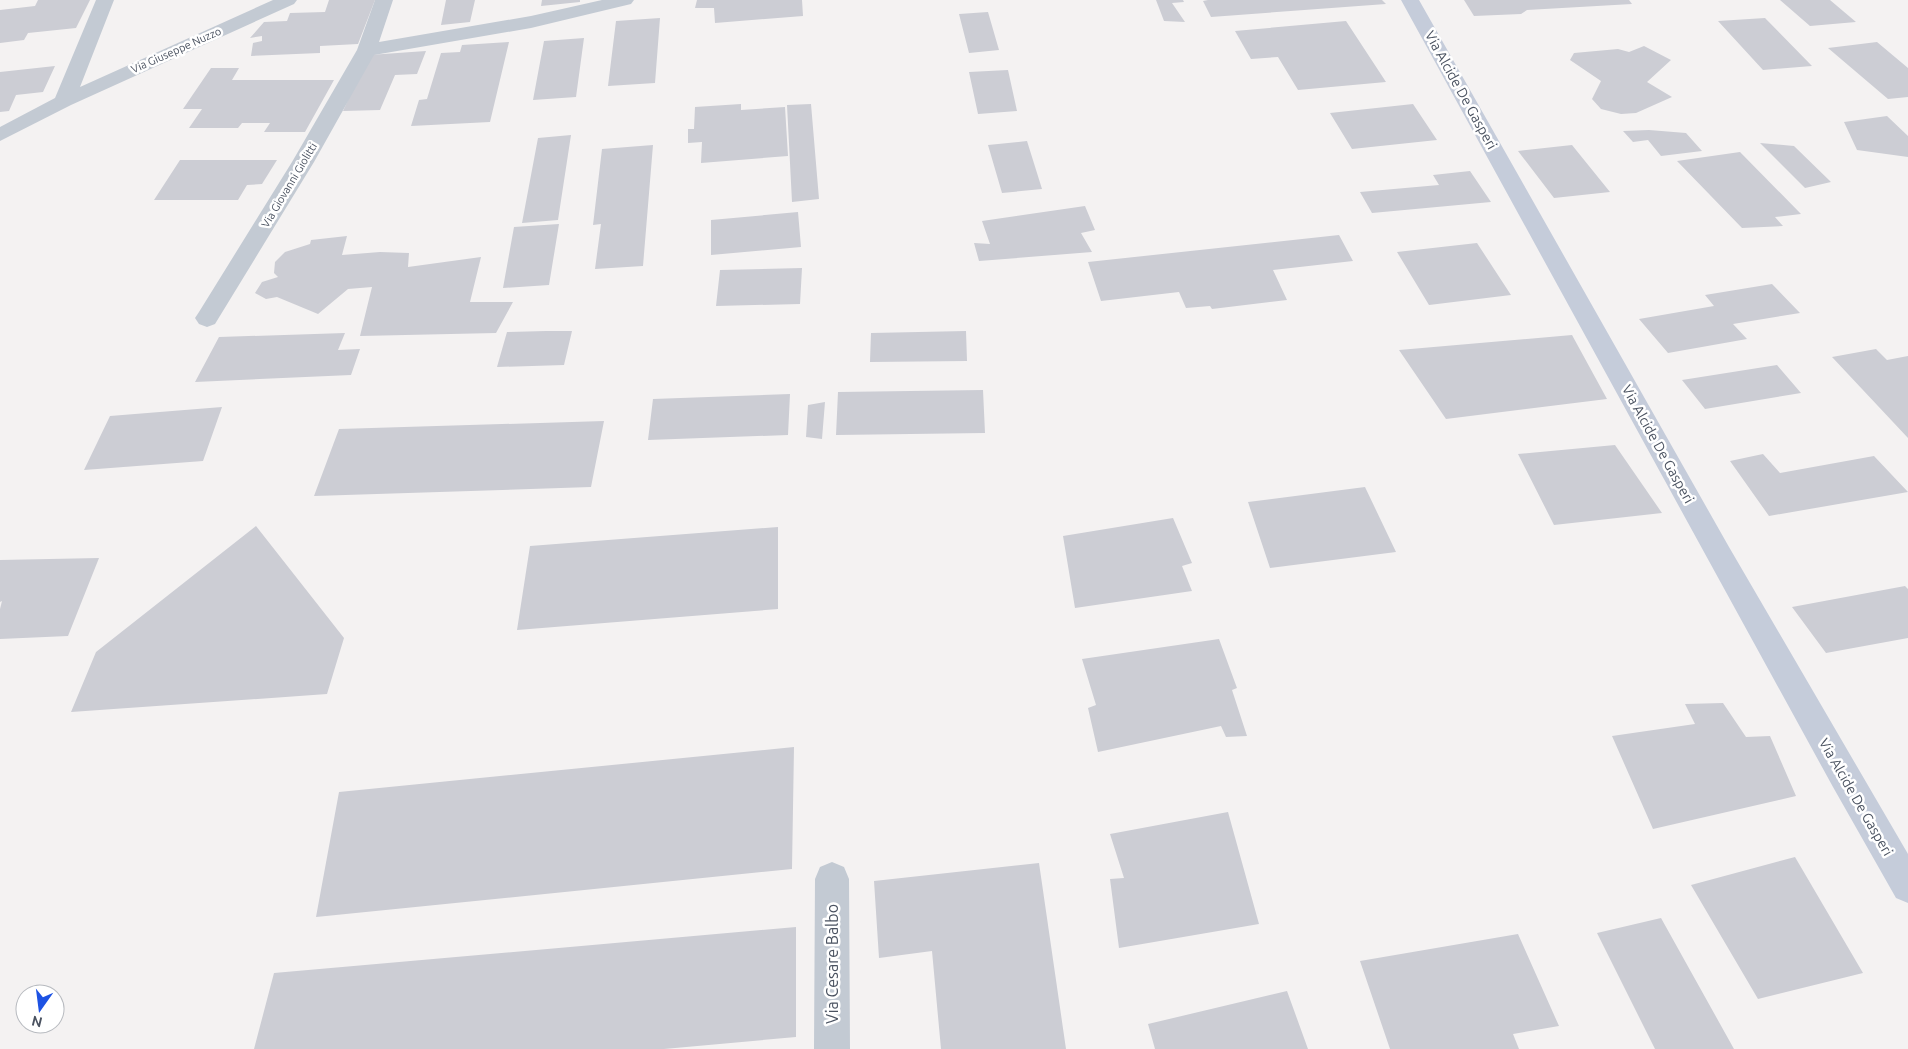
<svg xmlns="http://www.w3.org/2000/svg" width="1908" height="1049" viewBox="0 0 1908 1049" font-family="Ubuntu,sans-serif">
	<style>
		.building { fill: #cccdd4 }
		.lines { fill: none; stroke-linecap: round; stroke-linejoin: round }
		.minor { fill: #c3cad3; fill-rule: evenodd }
		.secondary { fill: #c5ccda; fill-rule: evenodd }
		.labels { text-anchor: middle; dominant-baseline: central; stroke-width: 5; stroke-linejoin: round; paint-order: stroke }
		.far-street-label { font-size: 11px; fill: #4a5260; stroke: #fff }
		.street-label { font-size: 14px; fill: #4a5260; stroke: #fff }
		.near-street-label { font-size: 16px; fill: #4a5260; stroke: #fff }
	</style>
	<rect width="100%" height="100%" fill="#f4f2f2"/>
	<!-- building -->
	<path class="building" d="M 38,0 L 90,0 L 76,28 L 28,33 L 24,40 L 0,43 L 0,10 L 35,6 Z
		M 329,0 L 375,0 L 358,44 L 320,46 L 320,53 L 251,56 L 253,43 L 262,41 L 262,36 L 250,38 L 264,22 L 287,21 L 290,13 L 325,12 Z
		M 446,0 L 475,0 L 470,22 L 441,25 Z
		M 542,0 L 580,0 L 580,2 L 541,6 Z
		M 697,0 L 802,0 L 803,16 L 715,23 L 714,8 L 695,8 Z
		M 1156,0 L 1183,0 L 1184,2 L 1172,3 L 1185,22 L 1164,21 Z
		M 1208,0 L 1382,0 L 1386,4 L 1211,17 L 1203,1 Z
		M 1464,0 L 1629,0 L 1632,4 L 1527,10 L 1521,14 L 1474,16 Z
		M 1780,0 L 1830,0 L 1856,22 L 1810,26 Z
		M 988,12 L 999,50 L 969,53 L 959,14 Z
		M 660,18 L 655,83 L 608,86 L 616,21 Z
		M 1765,18 L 1812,66 L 1763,70 L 1718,21 Z
		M 1346,21 L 1386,82 L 1298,90 L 1278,57 L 1251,59 L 1235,31 Z
		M 584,38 L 576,97 L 533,100 L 544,41 Z
		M 509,42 L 490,122 L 411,126 L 419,100 L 427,99 L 441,53 L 460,52 L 462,45 Z
		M 1877,42 L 1908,68 L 1908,97 L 1888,99 L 1828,48 Z
		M 1644,46 L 1671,60 L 1647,82 L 1672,97 L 1636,113 L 1621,114 L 1601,109 L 1592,99 L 1601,81 L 1570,60 L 1574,53 L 1618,49 L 1629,52 Z
		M 426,51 L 417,74 L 395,75 L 380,110 L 343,111 L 369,55 Z
		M 55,66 L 43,92 L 16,95 L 9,111 L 0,112 L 0,72 Z
		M 211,68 L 239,68 L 232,80 L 334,80 L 305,132 L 264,132 L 270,123 L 242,123 L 238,128 L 189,128 L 202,109 L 183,109 Z
		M 1008,70 L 1017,111 L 978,114 L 969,72 Z
		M 741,104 L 741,110 L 785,107 L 788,156 L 701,163 L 702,142 L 688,143 L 688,129 L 694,129 L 695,107 Z
		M 811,104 L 819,199 L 792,202 L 787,105 Z
		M 1413,104 L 1437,140 L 1352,149 L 1330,113 Z
		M 1887,116 L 1908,136 L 1908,157 L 1857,150 L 1844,122 Z
		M 1649,130 L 1686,133 L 1702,151 L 1661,156 L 1648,140 L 1633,142 L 1623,131 Z
		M 571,135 L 558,220 L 522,223 L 538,138 Z
		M 1027,141 L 1042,189 L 1002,193 L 988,145 Z
		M 1760,143 L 1794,146 L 1831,182 L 1805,188 Z
		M 653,145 L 643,266 L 595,269 L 601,224 L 593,225 L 602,149 Z
		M 1572,145 L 1610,192 L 1554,198 L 1518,151 Z
		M 1740,152 L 1801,214 L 1775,217 L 1783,226 L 1742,228 L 1677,161 Z
		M 180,160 L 277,160 L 262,184 L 247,185 L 238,200 L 154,200 Z
		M 1470,171 L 1491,202 L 1372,213 L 1360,192 L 1439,185 L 1433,175 Z
		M 1085,206 L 1095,230 L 1081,233 L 1092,252 L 979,261 L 974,243 L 990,244 L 982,221 Z
		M 798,212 L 801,247 L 711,255 L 711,220 Z
		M 559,224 L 549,285 L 503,288 L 514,227 Z
		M 1339,235 L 1353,261 L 1273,270 L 1287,300 L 1212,309 L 1210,306 L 1186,308 L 1179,292 L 1101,301 L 1088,262 Z
		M 347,236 L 342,255 L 380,252 L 409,253 L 408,267 L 481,257 L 470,302 L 513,302 L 496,333 L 360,336 L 372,287 L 348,289 L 318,314 L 277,297 L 266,299 L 255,293 L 262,282 L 278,277 L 274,273 L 275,262 L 285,252 L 310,244 L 311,240 Z
		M 1477,243 L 1511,295 L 1429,305 L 1397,252 Z
		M 802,268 L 800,304 L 716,306 L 720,270 Z
		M 1772,284 L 1800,313 L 1733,324 L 1747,339 L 1668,353 L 1639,319 L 1714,306 L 1705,295 Z
		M 546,331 L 572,331 L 564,365 L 497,367 L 507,332 Z
		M 966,331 L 967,361 L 870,362 L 871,333 Z
		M 345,333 L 338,350 L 360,349 L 351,375 L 195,382 L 219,337 Z
		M 1572,335 L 1607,399 L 1446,419 L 1399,350 Z
		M 1876,349 L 1887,360 L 1908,356 L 1908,438 L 1832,357 Z
		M 1777,365 L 1801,393 L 1705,409 L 1682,380 Z
		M 983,390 L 985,433 L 836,435 L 838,392 Z
		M 790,394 L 788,435 L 648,440 L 653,399 Z
		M 825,402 L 822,439 L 806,437 L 808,405 Z
		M 222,407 L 203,461 L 84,470 L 110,416 Z
		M 604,421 L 591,487 L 314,496 L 339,429 Z
		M 1615,445 L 1662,513 L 1554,525 L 1518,454 Z
		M 1763,454 L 1780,473 L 1874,456 L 1908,492 L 1769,516 L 1730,461 Z
		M 1365,487 L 1396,552 L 1270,568 L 1248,502 Z
		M 1173,518 L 1192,563 L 1182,566 L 1192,591 L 1075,608 L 1063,536 Z
		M 256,526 L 344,638 L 327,694 L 71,712 L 96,652 Z
		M 778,527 L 778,609 L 517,630 L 530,546 Z
		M 99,558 L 68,636 L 0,639 L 0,609 L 2,601 L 0,602 L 0,560 Z
		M 1905,586 L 1908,589 L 1908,638 L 1826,653 L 1792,607 Z
		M 1219,639 L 1237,688 L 1232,690 L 1247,736 L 1226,737 L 1221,726 L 1098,752 L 1088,708 L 1096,705 L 1082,659 Z
		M 1723,703 L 1746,737 L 1770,736 L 1796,796 L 1653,829 L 1612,736 L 1695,724 L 1685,704 Z
		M 794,747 L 792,869 L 316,917 L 339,792 Z
		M 1228,812 L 1259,924 L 1119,948 L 1110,879 L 1124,878 L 1110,834 Z
		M 1795,857 L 1863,973 L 1758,999 L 1691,885 Z
		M 1039,863 L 1066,1049 L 941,1049 L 932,951 L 879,958 L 874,881 Z
		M 1661,918 L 1734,1049 L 1655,1049 L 1597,933 Z
		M 796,927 L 796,1037 L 664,1049 L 254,1049 L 274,973 Z
		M 1518,934 L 1559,1026 L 1513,1034 L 1519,1049 L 1390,1049 L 1360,961 Z
		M 1287,991 L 1308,1049 L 1155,1049 L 1148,1024 Z"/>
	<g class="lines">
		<!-- minor -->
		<path class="minor" d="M 96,0 L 114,0 L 80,87 L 273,0 L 297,0 L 294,4 L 71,105 L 0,141 L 0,127 L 55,98 Z
			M 375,0 L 393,0 L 379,42 L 531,16 L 602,0 L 634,0 L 631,4 L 531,28 L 374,55 L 314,162 L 215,324 L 207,327 L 199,324 L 195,318 L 199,312 L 292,162 L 357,50 Z
			M 832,862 L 844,867 L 849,879 L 850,1049 L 814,1049 L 815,879 L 820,867 Z"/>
		<!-- secondary -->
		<path class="secondary" d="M 1401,0 L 1419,0 L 1729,547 L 1908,854 L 1908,903 L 1896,898 L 1833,787 Z"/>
	</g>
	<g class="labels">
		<!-- far-street labels -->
		<g class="far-street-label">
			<text transform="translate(176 50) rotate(-24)">Via Giuseppe Nuzzo</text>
			<text transform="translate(289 185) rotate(-59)">Via Giovanni Giolitti</text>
		</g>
		<!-- street labels -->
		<g class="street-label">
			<text transform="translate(1461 90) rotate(61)">Via Alcide De Gasperi</text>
			<text transform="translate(1658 444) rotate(61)">Via Alcide De Gasperi</text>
			<text transform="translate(1856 797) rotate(60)">Via Alcide De Gasperi</text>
		</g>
		<!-- near-street labels -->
		<g class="near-street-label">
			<text transform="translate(832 964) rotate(-90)">Via Cesare Balbo</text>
		</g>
	</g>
	<!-- north arrow -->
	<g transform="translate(40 1009) rotate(194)"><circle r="24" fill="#ffffff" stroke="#b7babf"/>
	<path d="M0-4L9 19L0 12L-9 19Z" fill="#1d52e3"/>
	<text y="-8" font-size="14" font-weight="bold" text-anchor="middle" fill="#4a5260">N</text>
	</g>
</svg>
